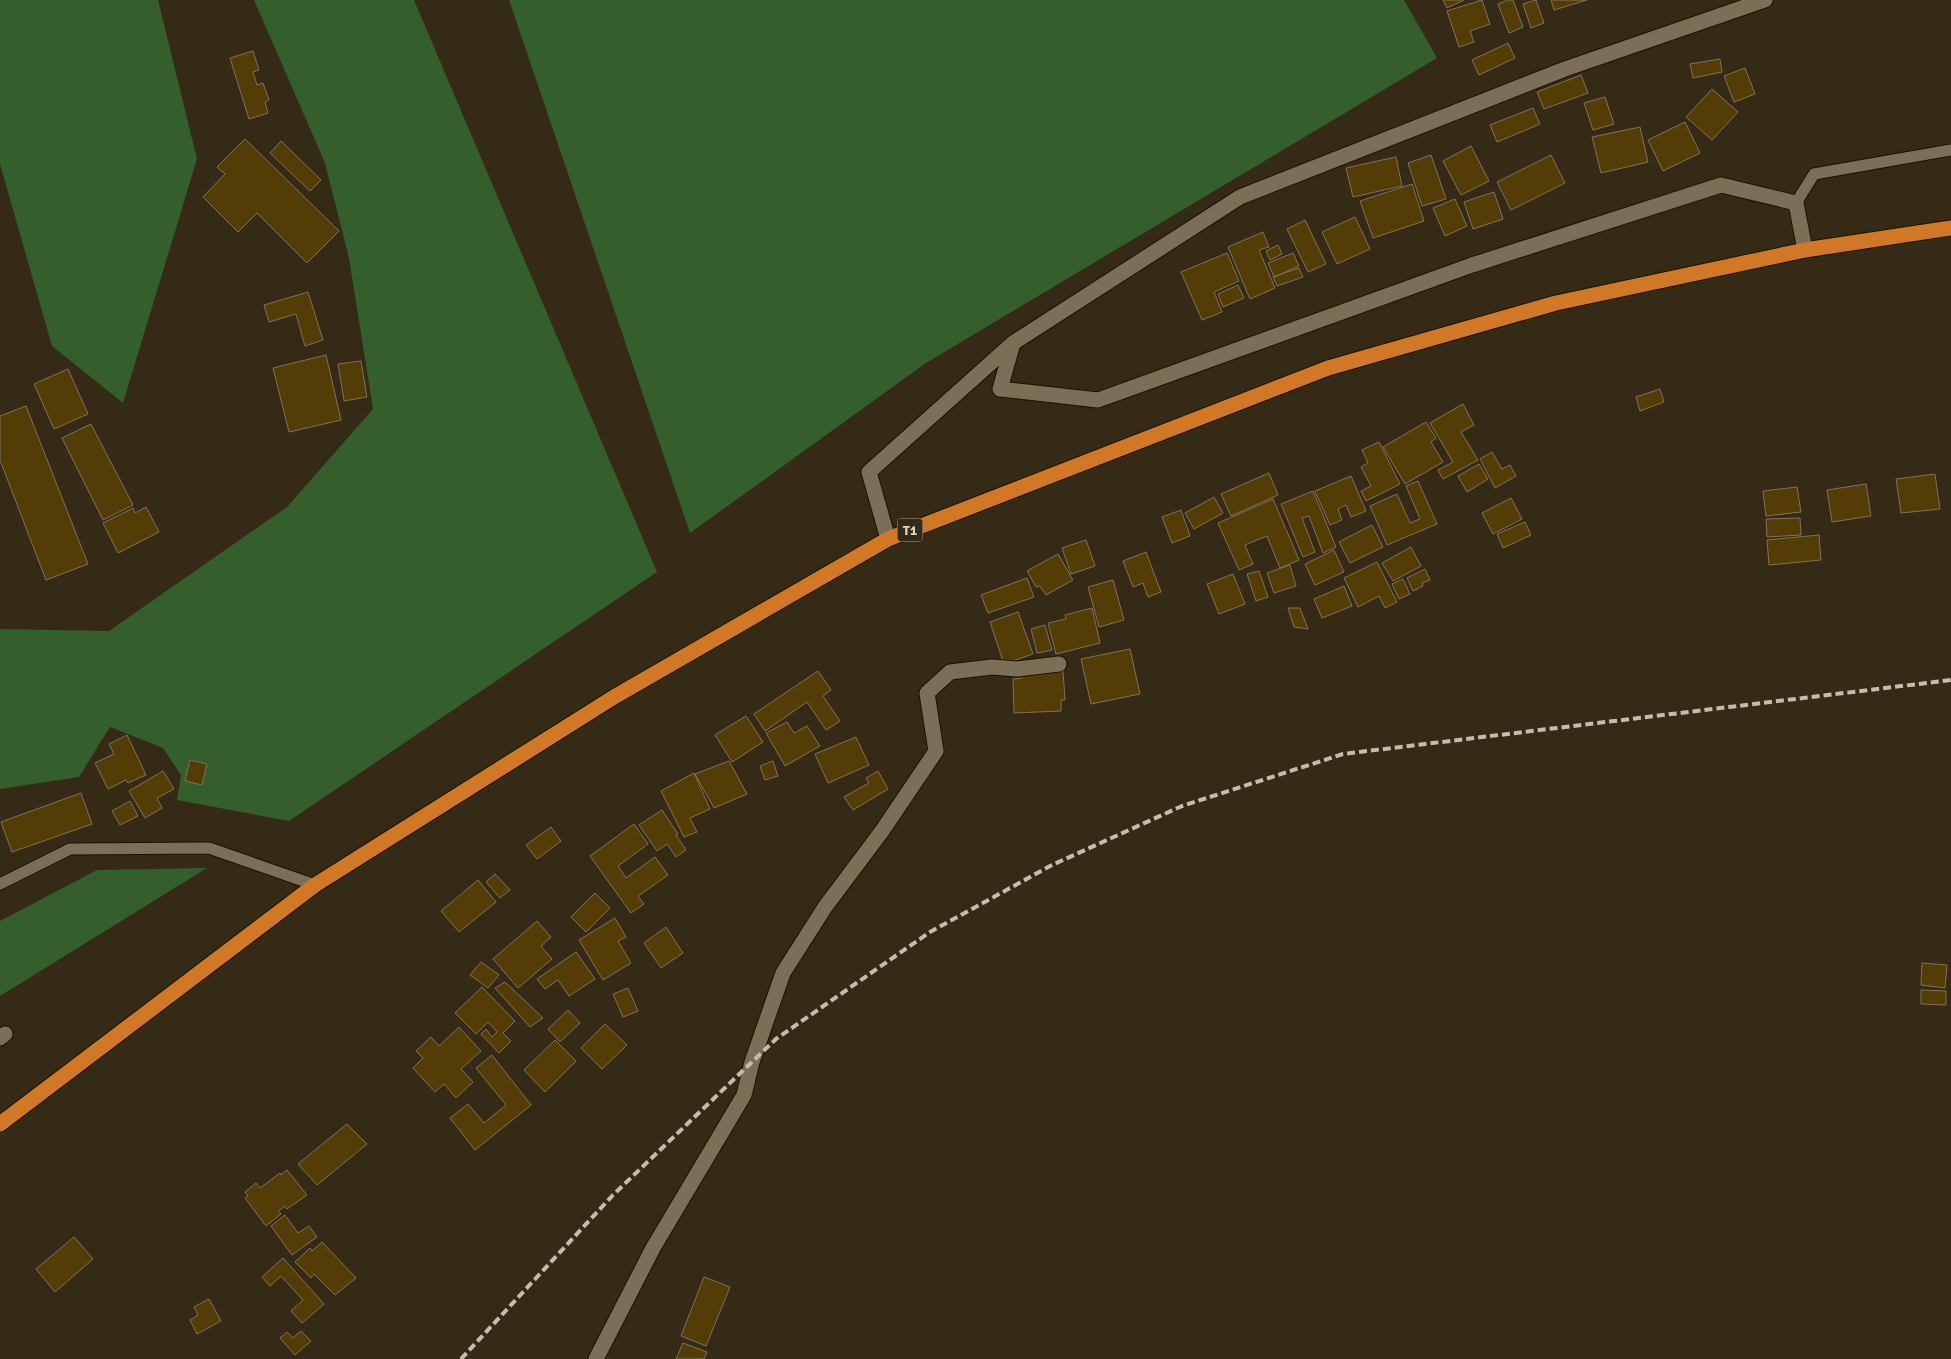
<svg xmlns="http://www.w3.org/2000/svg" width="1951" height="1359" viewBox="0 0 1951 1359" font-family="Signika,sans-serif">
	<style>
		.green { fill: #345f2d }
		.building { fill: #533c05; stroke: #80735c }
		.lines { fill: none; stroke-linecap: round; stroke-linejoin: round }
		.lane-casing { stroke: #1d1201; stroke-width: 13 }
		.street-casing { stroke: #1d1201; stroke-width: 17 }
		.highway-casing { stroke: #1d1201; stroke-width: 17 }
		.lane { stroke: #7c6f58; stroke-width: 11 }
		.street { stroke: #7c6f58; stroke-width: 15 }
		.highway { stroke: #d07826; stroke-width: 15 }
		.rail { stroke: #c4bdaf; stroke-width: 4; stroke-dasharray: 8 4; stroke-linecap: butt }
		.labels { text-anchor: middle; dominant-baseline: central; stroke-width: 4; stroke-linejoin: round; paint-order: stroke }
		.shield { fill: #352a15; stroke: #a8a091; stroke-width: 1 }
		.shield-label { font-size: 14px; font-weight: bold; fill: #dad3c6 }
	</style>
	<rect width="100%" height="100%" fill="#352a15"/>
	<!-- green -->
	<path class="green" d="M 0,0 L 158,0 L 197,159 L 123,403 L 52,346 L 0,164 Z
		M 254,0 L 414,0 L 657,572 L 289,821 L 177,800 L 181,775 L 163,748 L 110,727 L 79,777 L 0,789 L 0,629 L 109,631 L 287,507 L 373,409 L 349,258 L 325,163 Z
		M 509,0 L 1404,0 L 1437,58 L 926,363 L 690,533 Z
		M 207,868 L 0,996 L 0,921 L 97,870 Z"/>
	<!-- building -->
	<path class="building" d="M 1443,0 L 1464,0 L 1447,8 Z
		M 1482,0 L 1490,24 L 1470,31 L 1474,42 L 1459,47 L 1447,11 Z
		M 1508,0 L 1513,0 L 1523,27 L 1509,33 L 1498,4 Z
		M 1536,0 L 1544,23 L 1531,28 L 1523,4 Z
		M 1551,0 L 1587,0 L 1554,10 Z
		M 1508,43 L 1515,58 L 1479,75 L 1472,60 Z
		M 253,51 L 259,70 L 253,72 L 257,85 L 263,83 L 269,100 L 265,102 L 268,113 L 249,119 L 230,58 Z
		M 1720,59 L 1722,72 L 1693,78 L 1690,64 Z
		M 1745,68 L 1755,94 L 1734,102 L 1724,76 Z
		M 1581,75 L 1588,93 L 1544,109 L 1537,92 Z
		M 1712,89 L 1738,112 L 1712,140 L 1686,117 Z
		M 1605,97 L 1614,124 L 1593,130 L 1584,103 Z
		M 1533,108 L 1540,124 L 1497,142 L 1490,125 Z
		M 1685,122 L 1700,153 L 1663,171 L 1648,140 Z
		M 1640,127 L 1648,162 L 1601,173 L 1592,137 Z
		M 245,139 L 339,231 L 307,263 L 257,213 L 238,232 L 203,197 L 225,174 L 217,167 Z
		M 281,141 L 321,180 L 310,191 L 270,153 Z
		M 1471,146 L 1489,181 L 1461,195 L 1443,161 Z
		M 1431,155 L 1446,199 L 1422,206 L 1408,163 Z
		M 1551,155 L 1565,183 L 1511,210 L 1497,182 Z
		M 1396,157 L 1402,186 L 1353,197 L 1346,168 Z
		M 1412,184 L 1424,221 L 1373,238 L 1360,201 Z
		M 1494,192 L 1503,219 L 1473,229 L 1464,202 Z
		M 1455,199 L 1467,226 L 1445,236 L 1433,208 Z
		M 1355,217 L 1370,249 L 1337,264 L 1322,232 Z
		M 1305,220 L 1326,264 L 1308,272 L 1287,229 Z
		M 1263,232 L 1269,247 L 1259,250 L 1275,288 L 1250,299 L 1228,247 Z
		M 1278,245 L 1282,254 L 1270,260 L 1266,251 Z
		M 1227,253 L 1239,281 L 1214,292 L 1222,312 L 1202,320 L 1181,272 Z
		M 1293,253 L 1299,266 L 1274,277 L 1268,263 Z
		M 1299,268 L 1303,277 L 1277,286 L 1273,277 Z
		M 1238,285 L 1244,298 L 1223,307 L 1218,294 Z
		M 308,292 L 323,340 L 305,346 L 296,314 L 269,322 L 264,305 Z
		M 326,355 L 341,420 L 289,432 L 273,368 Z
		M 361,361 L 367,397 L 344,401 L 338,364 Z
		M 68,369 L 88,414 L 54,429 L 34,384 Z
		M 1660,389 L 1664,402 L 1640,411 L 1636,397 Z
		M 1463,404 L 1474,425 L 1461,432 L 1478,460 L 1443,479 L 1438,470 L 1453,462 L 1430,423 Z
		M 26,406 L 88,564 L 46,580 L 0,460 L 0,416 Z
		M 1426,422 L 1436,438 L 1431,442 L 1443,462 L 1405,484 L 1383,447 Z
		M 91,424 L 133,505 L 103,520 L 62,438 Z
		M 1379,442 L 1400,484 L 1366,501 L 1361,491 L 1371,486 L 1361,467 L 1368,463 L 1362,450 Z
		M 1492,452 L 1502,469 L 1510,465 L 1516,476 L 1495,488 L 1480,459 Z
		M 1479,464 L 1488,479 L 1467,492 L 1458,476 Z
		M 1269,473 L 1278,495 L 1231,516 L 1221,494 Z
		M 1935,474 L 1940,509 L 1901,513 L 1896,479 Z
		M 1351,476 L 1366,511 L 1351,517 L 1346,505 L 1338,509 L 1342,520 L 1330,525 L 1315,491 Z
		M 1418,481 L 1437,524 L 1387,545 L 1370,506 L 1397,494 L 1410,523 L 1420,519 L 1406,486 Z
		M 1866,484 L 1871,516 L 1832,522 L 1827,490 Z
		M 1797,487 L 1801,512 L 1766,516 L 1763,491 Z
		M 1313,491 L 1336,547 L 1323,553 L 1309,516 L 1302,518 L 1315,552 L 1303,557 L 1281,504 Z
		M 1214,497 L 1223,513 L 1194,529 L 1185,513 Z
		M 1511,498 L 1522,519 L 1493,534 L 1482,513 Z
		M 1273,499 L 1299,560 L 1280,568 L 1267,536 L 1245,545 L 1253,564 L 1239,570 L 1218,523 Z
		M 146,507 L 159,532 L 118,553 L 103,523 L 133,508 L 135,513 Z
		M 1181,510 L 1190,536 L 1172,543 L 1162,517 Z
		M 1800,518 L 1801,535 L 1767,537 L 1766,519 Z
		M 1525,522 L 1531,535 L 1503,548 L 1497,534 Z
		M 1372,525 L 1383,547 L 1350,563 L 1339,542 Z
		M 1819,535 L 1821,560 L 1769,565 L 1767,540 Z
		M 1086,540 L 1095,566 L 1071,574 L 1062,548 Z
		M 1411,547 L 1421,566 L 1393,581 L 1382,563 Z
		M 1334,550 L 1344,572 L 1315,585 L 1305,564 Z
		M 1146,552 L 1161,592 L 1148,597 L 1143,583 L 1133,587 L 1123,561 Z
		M 1058,554 L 1073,580 L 1046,595 L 1040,586 L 1036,587 L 1027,571 Z
		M 1377,562 L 1397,602 L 1385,608 L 1379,596 L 1358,607 L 1344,578 Z
		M 1290,565 L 1296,586 L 1274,593 L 1267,573 Z
		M 1425,569 L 1430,580 L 1422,583 L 1423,586 L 1413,591 L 1407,578 Z
		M 1259,571 L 1268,597 L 1256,601 L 1247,574 Z
		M 1233,574 L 1245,604 L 1219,614 L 1207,584 Z
		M 1027,578 L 1034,597 L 988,613 L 981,595 Z
		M 1403,579 L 1410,594 L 1399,599 L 1392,584 Z
		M 1113,580 L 1124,620 L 1099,627 L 1088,587 Z
		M 1344,586 L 1352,606 L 1322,618 L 1314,599 Z
		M 1092,608 L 1100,643 L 1056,654 L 1048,623 L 1066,619 L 1065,615 Z
		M 1288,608 L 1300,608 L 1308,629 L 1294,627 Z
		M 1018,612 L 1033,654 L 1004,664 L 990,622 Z
		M 1045,625 L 1052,650 L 1037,653 L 1031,629 Z
		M 1130,649 L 1140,694 L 1091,704 L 1081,659 Z
		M 818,671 L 831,690 L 823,696 L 840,721 L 826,730 L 807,702 L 765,731 L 754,714 Z
		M 1063,671 L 1065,700 L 1061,700 L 1061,711 L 1014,713 L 1013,679 L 1022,678 L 1022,673 Z
		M 746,716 L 763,742 L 732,762 L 715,735 Z
		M 787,722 L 794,733 L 807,726 L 820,746 L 785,766 L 766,733 Z
		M 127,735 L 146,775 L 128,783 L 126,780 L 108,789 L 95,763 L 114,754 L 109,744 Z
		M 856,737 L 869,765 L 828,783 L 815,754 Z
		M 190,760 L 207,764 L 202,785 L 185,781 Z
		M 729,761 L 747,794 L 714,808 L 695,774 Z
		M 773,761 L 778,776 L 765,780 L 760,766 Z
		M 163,771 L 174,789 L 157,798 L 162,808 L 145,818 L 129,791 Z
		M 878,771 L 888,789 L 853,810 L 844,797 L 869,783 L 866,778 Z
		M 694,773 L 710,809 L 690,818 L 697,832 L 684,837 L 661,791 Z
		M 81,793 L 92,824 L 12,852 L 1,822 Z
		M 130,801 L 138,816 L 120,825 L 112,811 Z
		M 662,810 L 678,834 L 676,835 L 686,850 L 676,857 L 667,844 L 657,851 L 639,825 Z
		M 634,824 L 648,844 L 618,866 L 626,878 L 655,857 L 668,875 L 638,896 L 644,904 L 631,913 L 590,856 Z
		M 551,827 L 561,841 L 537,859 L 526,845 Z
		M 495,874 L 510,890 L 500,898 L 486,882 Z
		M 478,880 L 496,902 L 459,932 L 441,911 Z
		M 595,893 L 610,908 L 586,932 L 571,917 Z
		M 615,918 L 626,937 L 618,941 L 631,963 L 603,980 L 579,940 Z
		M 537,921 L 551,937 L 541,946 L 552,959 L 518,988 L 493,959 Z
		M 666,927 L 683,953 L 661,968 L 644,943 Z
		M 576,952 L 595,979 L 569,996 L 558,980 L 545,989 L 537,979 Z
		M 481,962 L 499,975 L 488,988 L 470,975 Z
		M 1922,963 L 1947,965 L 1945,988 L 1921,985 Z
		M 505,982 L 543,1018 L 530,1027 L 495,988 Z
		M 482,987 L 515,1021 L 503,1033 L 511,1041 L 499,1053 L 481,1034 L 486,1029 L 492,1037 L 497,1032 L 488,1022 L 476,1034 L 455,1013 Z
		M 628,988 L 638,1011 L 623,1017 L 613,994 Z
		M 1921,990 L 1946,991 L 1946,1005 L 1921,1004 Z
		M 568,1010 L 580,1023 L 560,1042 L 548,1029 Z
		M 605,1024 L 627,1045 L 602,1069 L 581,1048 Z
		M 459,1027 L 481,1051 L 461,1069 L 473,1082 L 456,1098 L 444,1084 L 435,1092 L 413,1068 L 423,1058 L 416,1051 L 431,1037 L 439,1046 Z
		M 555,1040 L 576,1061 L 545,1092 L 524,1070 Z
		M 492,1055 L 531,1105 L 475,1150 L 450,1118 L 468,1104 L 484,1123 L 506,1105 L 476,1068 Z
		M 347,1124 L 367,1144 L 317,1185 L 298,1164 Z
		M 287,1170 L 307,1195 L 287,1209 L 285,1206 L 278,1211 L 281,1214 L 266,1226 L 245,1198 L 248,1196 L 245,1192 L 256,1183 L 260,1188 L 280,1173 L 281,1175 Z
		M 285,1215 L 298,1233 L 309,1226 L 317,1237 L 292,1255 L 271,1226 Z
		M 74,1237 L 93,1259 L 55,1292 L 36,1269 Z
		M 322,1242 L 356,1278 L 335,1295 L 314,1274 L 311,1278 L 295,1262 L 310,1248 L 312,1251 Z
		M 283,1258 L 324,1304 L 302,1323 L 291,1311 L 303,1300 L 281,1276 L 270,1286 L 262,1277 Z
		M 704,1277 L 730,1287 L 706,1346 L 681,1336 Z
		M 209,1299 L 221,1321 L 197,1334 L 190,1320 L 198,1315 L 194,1307 Z
		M 301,1331 L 311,1341 L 295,1355 L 280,1338 L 287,1332 L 293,1338 Z
		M 683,1343 L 707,1352 L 704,1359 L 676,1359 Z"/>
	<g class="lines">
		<!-- lane casing -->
		<g class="lane-casing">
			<path id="lane" d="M 1796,203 L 1814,174 L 1951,150
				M 0,884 L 70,849 L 209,848 L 315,885"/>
		</g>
		<!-- street casing -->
		<g class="street-casing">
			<path id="street" d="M 1765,0 L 1565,69 L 1240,197 L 1013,343 L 1000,389 L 1098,400 L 1472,265 L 1721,185 L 1796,203 L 1805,250
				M 888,539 L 869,472 L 1013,343
				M 0,1038 L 5,1034
				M 596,1359 L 653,1248 L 744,1095 L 752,1062 L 783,973 L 825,907 L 882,831 L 936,751 L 927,693 L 950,672 L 992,667 L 1017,669 L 1059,664"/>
		</g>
		<!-- highway casing -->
		<g class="highway-casing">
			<path id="highway" d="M 0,1124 L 315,885 L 614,697 L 888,539 L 1328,368 L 1556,303 L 1805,250 L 1951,228"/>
		</g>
		<!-- lane -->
		<use href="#lane" class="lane"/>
		<!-- street -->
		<use href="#street" class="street"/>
		<!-- highway -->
		<use href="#highway" class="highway"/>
		<!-- rail -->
		<path class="rail" d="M 461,1359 L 613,1195 L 776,1039 L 930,932 L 1052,865 L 1182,806 L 1343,754 L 1951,680"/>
	</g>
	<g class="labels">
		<!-- shield labels -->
		<rect class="shield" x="897.5" y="518.5" width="25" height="23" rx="4"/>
		<g class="shield-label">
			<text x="910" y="530">T1</text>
		</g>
	</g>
</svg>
